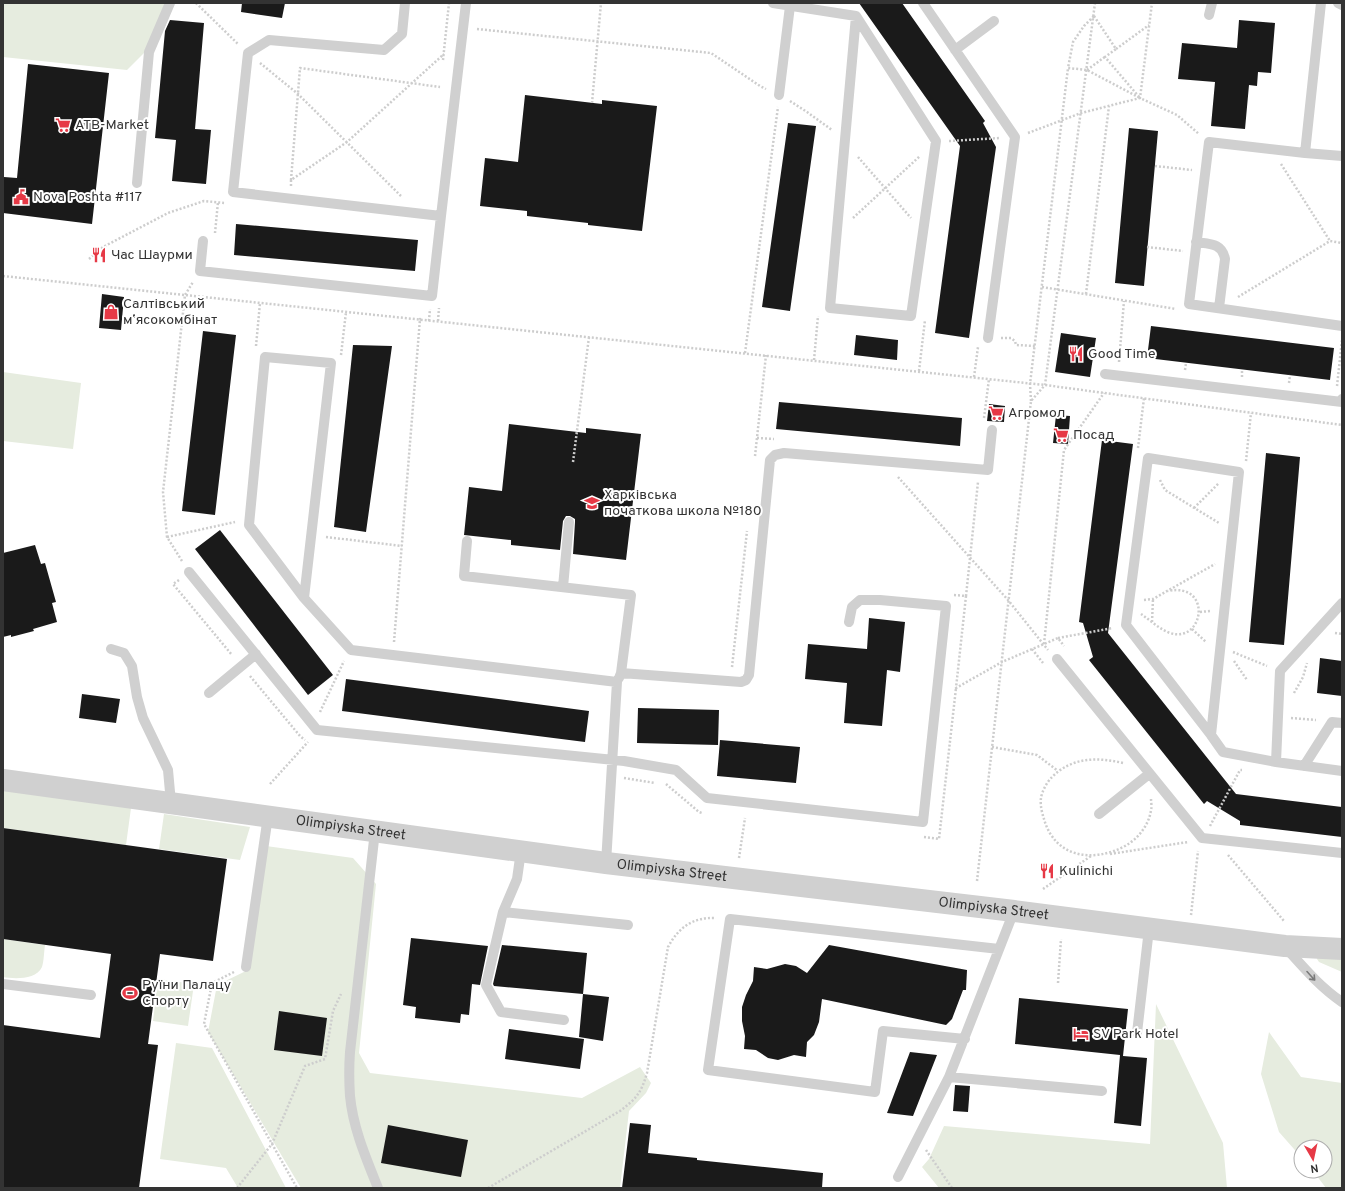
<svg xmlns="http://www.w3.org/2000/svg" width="1345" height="1191" viewBox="0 0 1345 1191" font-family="Overpass,sans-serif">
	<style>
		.green { fill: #e6ecdf }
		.building { fill: #1a1a1a }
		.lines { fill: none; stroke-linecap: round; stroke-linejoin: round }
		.path { stroke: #cdcdcd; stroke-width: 2.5; stroke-dasharray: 2 2; stroke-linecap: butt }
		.service { stroke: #d0d0d0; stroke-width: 10 }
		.tertiary { stroke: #d0d0d0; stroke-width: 22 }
		.oneway { stroke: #7a7a7a }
		.labels { text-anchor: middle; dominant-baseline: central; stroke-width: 4; stroke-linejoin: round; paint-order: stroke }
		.poi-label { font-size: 14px; fill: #333; stroke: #fff; text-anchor: start }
		.street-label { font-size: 14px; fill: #333; stroke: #fff }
	</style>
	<rect width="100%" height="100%" fill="#fff"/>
	<!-- green -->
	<path class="green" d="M 3,3 L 165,3 L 146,51 L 127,70 L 3,57 Z
		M 3,372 L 81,383 L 73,449 L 3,441 Z
		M 3,790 L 131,808 L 126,845 L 3,828 Z
		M 164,814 L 250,827 L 240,860 L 159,849 Z
		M 266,846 L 353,858 L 376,884 L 359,1053 L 370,1073 L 582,1098 L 640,1067 L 651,1083 L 646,1093 L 629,1111 L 620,1188 L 301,1188 L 208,1032 L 217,985 L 248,970 Z
		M 3,939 L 45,945 C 44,951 44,961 42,967 C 36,980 14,979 3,977 Z
		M 1317,957 L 1342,957 L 1342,972 L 1319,962 L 1317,959 Z
		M 158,979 L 194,984 L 188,1026 L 153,1021 Z
		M 1156,1004 L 1223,1143 L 1227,1188 L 939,1188 L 922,1167 L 929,1159 L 944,1126 L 1150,1144 Z
		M 1269,1032 L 1301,1077 L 1342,1083 L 1342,1188 L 1326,1188 L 1313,1171 L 1325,1171 L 1325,1147 L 1301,1147 L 1301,1157 L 1279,1132 L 1261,1074 Z
		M 176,1043 L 212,1048 L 286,1188 L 238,1188 L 226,1168 L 160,1159 Z"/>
	<!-- building -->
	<path class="building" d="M 242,3 L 285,3 L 282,18 L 241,12 Z
		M 859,3 L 902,3 L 985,121 L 983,123 L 996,147 L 969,338 L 935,333 L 960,146 Z
		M 170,20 L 204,23 L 195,129 L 211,130 L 206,184 L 172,181 L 176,140 L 155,138 L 165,31 Z
		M 1239,20 L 1275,23 L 1271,73 L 1258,72 L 1257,86 L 1249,85 L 1245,129 L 1211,126 L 1215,82 L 1178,79 L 1182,43 L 1237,48 Z
		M 28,64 L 109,73 L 92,224 L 3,213 L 4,177 L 17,178 Z
		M 525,95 L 602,104 L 602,100 L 657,106 L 642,231 L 588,225 L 588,223 L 527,216 L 527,211 L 480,206 L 485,158 L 518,162 Z
		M 788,123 L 816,126 L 790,311 L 762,307 Z
		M 1129,128 L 1158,131 L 1144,286 L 1115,283 Z
		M 236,224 L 418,240 L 415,271 L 234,255 Z
		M 102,294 L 124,297 L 121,330 L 99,328 Z
		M 1151,326 L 1334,348 L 1330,380 L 1147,358 Z
		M 203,331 L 236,335 L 215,515 L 182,511 Z
		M 1061,333 L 1096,338 L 1090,377 L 1055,372 Z
		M 856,335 L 898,340 L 897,360 L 854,355 Z
		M 353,345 L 392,346 L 366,532 L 334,527 Z
		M 779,402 L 962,418 L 960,446 L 776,429 Z
		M 989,404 L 1005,406 L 1004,422 L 987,421 Z
		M 1056,415 L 1070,416 L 1068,444 L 1053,443 Z
		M 509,424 L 586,433 L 586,428 L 641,434 L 626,560 L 573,554 L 575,522 L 575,519 L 570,516 L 566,516 L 563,521 L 560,550 L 511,545 L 511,540 L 464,535 L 469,487 L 502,491 Z
		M 1102,440 L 1133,444 L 1108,633 L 1236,794 L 1342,807 L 1342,837 L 1240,825 L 1240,821 L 1207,801 L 1204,804 L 1089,660 L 1093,657 L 1083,623 L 1079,622 Z
		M 1266,453 L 1300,457 L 1284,645 L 1249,642 Z
		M 220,530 L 333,675 L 308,695 L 195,549 Z
		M 35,545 L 41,564 L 45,563 L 56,602 L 52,603 L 57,622 L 33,629 L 34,631 L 11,637 L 11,635 L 3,637 L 3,553 Z
		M 869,618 L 905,622 L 900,672 L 887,670 L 882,726 L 844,723 L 847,683 L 805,679 L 808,644 L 867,649 Z
		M 1320,658 L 1342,661 L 1342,696 L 1317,693 Z
		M 346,679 L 589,711 L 585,742 L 342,711 Z
		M 82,694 L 120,699 L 116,723 L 79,718 Z
		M 638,708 L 719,710 L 718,745 L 637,743 Z
		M 720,740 L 800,747 L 796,783 L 717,776 Z
		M 3,828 L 227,859 L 213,961 L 160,954 L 148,1044 L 158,1045 L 139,1188 L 3,1188 L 3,1025 L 100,1038 L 111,954 L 3,939 Z
		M 411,938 L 488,946 L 480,985 L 472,984 L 469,1015 L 461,1014 L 460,1023 L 415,1018 L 416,1007 L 403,1005 Z
		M 502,945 L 587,953 L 583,994 L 494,986 L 493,984 Z
		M 829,945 L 967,970 L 966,990 L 963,990 L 952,1019 L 946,1025 L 822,999 L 819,1022 L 814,1035 L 807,1042 L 806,1057 L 794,1055 L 778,1060 L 768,1058 L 756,1050 L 744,1049 L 745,1036 L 742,1021 L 742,1007 L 746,995 L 753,981 L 754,967 L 767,969 L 785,964 L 796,966 L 807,973 Z
		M 583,994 L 609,997 L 603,1041 L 579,1037 Z
		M 1019,998 L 1128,1009 L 1123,1056 L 1147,1058 L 1141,1126 L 1114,1123 L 1120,1055 L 1015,1044 Z
		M 279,1011 L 327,1018 L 322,1056 L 274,1050 Z
		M 509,1029 L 584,1039 L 580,1069 L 505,1059 Z
		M 910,1052 L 937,1055 L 913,1116 L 887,1113 Z
		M 955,1085 L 970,1086 L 968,1112 L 953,1111 Z
		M 630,1123 L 651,1125 L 648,1153 L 697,1158 L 697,1160 L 823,1173 L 822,1188 L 622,1188 Z
		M 388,1125 L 468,1140 L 461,1177 L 381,1163 Z"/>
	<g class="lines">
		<!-- path -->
		<path class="path" d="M 196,3 L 238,44
			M 1094,16 L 1116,49 L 1105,57 L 1140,98 L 1087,70 L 1068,68 L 1073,42 L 1084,26 Z
			M 477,29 L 711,53 L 760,86 L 766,89
			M 1116,49 L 1149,25
			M 443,60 L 449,3
			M 260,63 L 298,94 L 402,197
			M 1087,70 L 1106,56
			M 1139,98 L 1140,98 L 1152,3
			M 790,101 L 807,112 L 832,130
			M 592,103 L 601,3
			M 1028,133 L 1081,113 L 1140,98 L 1177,115 L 1199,134
			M 949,141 L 1000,138
			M 858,157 L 911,218
			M 1281,164 L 1330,241
			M 1155,166 L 1192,170
			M 291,180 L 300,68 L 440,87
			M 291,186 L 291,180 L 347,142 L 444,54
			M 853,218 L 920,156
			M 215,233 L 218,202
			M 1147,247 L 1183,251
			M 89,259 L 103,247 L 168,213 L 204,201 L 224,203
			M 3,276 L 1045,385 L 1342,425
			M 1042,287 L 1176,309
			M 1086,294 L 1109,106
			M 1238,297 L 1330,241 L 1342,243
			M 428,320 L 429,320 L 430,309
			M 438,321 L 439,308
			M 1001,338 L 1011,338 L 1015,341 L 1016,345 L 1035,346
			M 256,346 L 260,303
			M 745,353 L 778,107
			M 341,355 L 346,312
			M 814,360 L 818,316
			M 1119,362 L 1124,301
			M 1185,370 L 1186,363
			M 919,371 L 925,320
			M 974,377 L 978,347
			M 1242,377 L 1242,369
			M 1289,383 L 1290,375
			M 1337,386 L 1342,340
			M 1031,401 L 1030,384 L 1068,68
			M 984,418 L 989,379
			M 757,438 L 774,439
			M 1138,448 L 1144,398
			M 755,456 L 766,355
			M 1246,461 L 1251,413
			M 573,462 L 589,337
			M 898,477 L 1008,600 L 1048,650
			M 1160,480 L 1165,490 L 1219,523
			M 1194,508 L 1219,483
			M 167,537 L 235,522
			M 326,537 L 402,546
			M 182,561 L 167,537 L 163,492 L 185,295 L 193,282
			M 179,580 L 173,584 L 232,655
			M 954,595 L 966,596 L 956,688 L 1002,662 L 1058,638 L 1064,646
			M 966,596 L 978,482
			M 1144,600 L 1153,599 L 1215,564
			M 1200,612 L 1210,611
			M 1141,614 C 1150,620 1159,629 1170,633 C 1204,644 1213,582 1168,591
			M 1152,622 L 1153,599
			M 1192,629 L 1206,642
			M 1335,633 L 1342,634
			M 1058,638 L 1113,628
			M 394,642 L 420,319 L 421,320
			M 1044,644 L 1064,450 L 1104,393
			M 1032,649 L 1043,663
			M 1233,652 L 1267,666
			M 1234,661 L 1247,680
			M 732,667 L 747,531
			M 250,676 L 300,736 L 305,740
			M 1294,693 L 1303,677 L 1307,663
			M 320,712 L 344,661
			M 1291,718 L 1316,720
			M 992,747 L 1037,755 L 1058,771
			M 1123,763 C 1097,757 1072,757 1052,777 C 1047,782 1042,791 1041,798 C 1040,805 1042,813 1044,819 C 1055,858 1093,863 1125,846 C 1138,839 1149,825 1151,810 C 1152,807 1151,802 1151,798
			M 624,778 L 655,783
			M 270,784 L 308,742
			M 666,784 L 699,812 L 702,813
			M 1210,826 L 1240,770 L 1242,770
			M 924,837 L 939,839 L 956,688
			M 1110,854 L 1188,842
			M 1228,855 L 1284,921
			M 739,858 L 745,818
			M 977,881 L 1031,401 L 1045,385 L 1095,3
			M 1043,889 L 1091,856
			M 1191,915 L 1198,851
			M 234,972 L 212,983 L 204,1024 L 297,1188
			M 1058,983 L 1061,939
			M 926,1150 L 952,1188
			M 237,1188 L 272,1144 L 305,1066 L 325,1059 L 333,1011 L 341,994
			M 488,1188 L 620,1111 C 637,1098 641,1093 647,1073 L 668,947 C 679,927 693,917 716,918"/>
		<!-- service -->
		<path class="service" d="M 773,3 L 856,16 L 936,141 L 911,316 L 830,308 L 856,16
			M 923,3 L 1015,137 L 988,338
			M 1321,3 L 1305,153 L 1209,142 L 1189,304 L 1342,326
			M 1338,3 L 1342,5
			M 1209,15 L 1212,3
			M 955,50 L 994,21
			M 779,95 L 790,6
			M 1305,153 L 1342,156
			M 137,183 L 149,52 L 170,3
			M 441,216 L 466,3
			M 203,241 L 200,271 L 432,296 L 441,216 L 233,192 L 248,53 L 269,40 L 384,50 L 402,34 L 405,3
			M 1196,242 C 1210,244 1222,243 1225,259 L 1219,308
			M 1105,374 L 1342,402 L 1342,399
			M 467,541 L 464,576 L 631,595 L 621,673 L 619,678
			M 189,572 L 317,730 L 624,761 L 676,770 L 707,798 L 923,822 L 946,606 L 880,600 L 860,600 L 852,607 L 849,622
			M 563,587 L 569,522
			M 304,598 L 249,525 L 265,357 L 331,363 L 304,598 L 351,650 L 617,682 L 606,863
			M 111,649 L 124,653 L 132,666 L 137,697 L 143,718 L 168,770 L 171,803
			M 1057,659 L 1202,838 L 1342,853
			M 621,673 L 741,682 L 746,680 L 749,675 L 770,460 L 775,455 L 784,453 L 988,470 L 992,430
			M 209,693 L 256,654
			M 1211,735 L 1239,472 L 1148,458 L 1126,625 L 1211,735 L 1223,752 L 1276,762 L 1342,771
			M 1276,762 L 1280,671 L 1342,603
			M 1304,766 L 1332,722 L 1342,723
			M 1099,814 L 1149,774
			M 375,831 L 350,1052 C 349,1066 349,1081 350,1096 C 353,1128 366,1158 378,1188
			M 521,851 L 517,879 L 503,912 L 486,985 L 501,1012 L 564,1020
			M 503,912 L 628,925
			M 1286,948 C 1304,968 1320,987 1342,1002
			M 246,967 L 268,816
			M 3,984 L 91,995
			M 1137,1033 L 1149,929
			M 965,1039 L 883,1031 L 875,1092 L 708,1070 L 730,919 L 999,949
			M 949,1077 L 1102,1091
			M 898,1177 L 949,1077 L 1014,911"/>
		<!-- tertiary -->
		<path class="tertiary" id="s1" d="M 3,780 L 606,863 L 1014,911 L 1285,946 L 1342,949"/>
	</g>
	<!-- one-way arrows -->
	<defs><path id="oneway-shaft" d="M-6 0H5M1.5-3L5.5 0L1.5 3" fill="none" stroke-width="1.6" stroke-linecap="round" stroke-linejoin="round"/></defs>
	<use class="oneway" href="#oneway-shaft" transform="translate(1311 976) rotate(48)"/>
	<!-- icons -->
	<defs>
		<g id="supermarket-bare" transform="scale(1.2)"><path d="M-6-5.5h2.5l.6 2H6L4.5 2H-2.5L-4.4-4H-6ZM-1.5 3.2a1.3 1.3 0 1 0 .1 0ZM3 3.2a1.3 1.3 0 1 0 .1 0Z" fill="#e63946" stroke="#fff" stroke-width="2.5" paint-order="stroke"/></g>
		<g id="civic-bare" transform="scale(1.2)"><path d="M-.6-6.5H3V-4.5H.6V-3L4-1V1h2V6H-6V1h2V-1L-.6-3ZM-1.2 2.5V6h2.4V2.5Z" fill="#e63946" stroke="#fff" stroke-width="2.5" paint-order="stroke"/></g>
		<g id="restaurant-bare" transform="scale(1.2)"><path d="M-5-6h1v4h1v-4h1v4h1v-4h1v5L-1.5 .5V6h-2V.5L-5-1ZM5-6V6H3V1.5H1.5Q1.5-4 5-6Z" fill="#e63946" stroke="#fff" stroke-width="2.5" paint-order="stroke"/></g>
		<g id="shop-bare" transform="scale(1.2)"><path d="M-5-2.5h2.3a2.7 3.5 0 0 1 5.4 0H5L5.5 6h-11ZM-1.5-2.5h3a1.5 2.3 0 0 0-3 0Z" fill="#e63946" stroke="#fff" stroke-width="2.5" paint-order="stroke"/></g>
		<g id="school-bare" transform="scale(1.2)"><path d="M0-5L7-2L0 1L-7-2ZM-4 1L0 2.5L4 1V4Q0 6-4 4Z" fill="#e63946" stroke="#fff" stroke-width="2.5" paint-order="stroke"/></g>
		<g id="stadium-bare" transform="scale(1.2)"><path d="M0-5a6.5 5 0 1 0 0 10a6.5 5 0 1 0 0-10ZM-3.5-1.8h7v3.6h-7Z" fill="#e63946" stroke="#fff" stroke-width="2.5" paint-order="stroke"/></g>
		<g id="hotel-bare" transform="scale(1.2)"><path d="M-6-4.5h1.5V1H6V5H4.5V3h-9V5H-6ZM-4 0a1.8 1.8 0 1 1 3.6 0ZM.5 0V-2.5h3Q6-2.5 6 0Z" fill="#e63946" stroke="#fff" stroke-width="2.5" paint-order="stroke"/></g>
	</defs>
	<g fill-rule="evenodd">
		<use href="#supermarket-bare" x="63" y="125"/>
		<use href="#civic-bare" x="21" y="197"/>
		<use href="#restaurant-bare" x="99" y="255"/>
		<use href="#shop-bare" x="111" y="312"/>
		<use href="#restaurant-bare" x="1076" y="354"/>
		<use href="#supermarket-bare" x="996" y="413"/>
		<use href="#supermarket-bare" x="1061" y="435"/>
		<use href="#school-bare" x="592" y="503"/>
		<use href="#restaurant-bare" x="1047" y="871"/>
		<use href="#stadium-bare" x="130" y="993"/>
		<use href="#hotel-bare" x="1081" y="1034"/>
	</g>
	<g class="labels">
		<!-- poi labels -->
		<g class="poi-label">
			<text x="75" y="125">ATB-Market</text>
			<text x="33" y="197">Nova Poshta #117</text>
			<text x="111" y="255">Час Шаурми</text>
			<text x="123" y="304">Салтівський<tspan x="123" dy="16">мʼясокомбінат</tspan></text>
			<text x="1088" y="354">Good Time</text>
			<text x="1008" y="413">Агромол</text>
			<text x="1073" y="435">Посад</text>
			<text x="604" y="495">Харківська<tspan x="604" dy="16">початкова школа №180</tspan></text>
			<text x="1059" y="871">Kulinichi</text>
			<text x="142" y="985">Руїни Палацу<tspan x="142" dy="16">Спорту</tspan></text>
			<text x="1093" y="1034">SV Park Hotel</text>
		</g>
		<!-- street labels -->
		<g class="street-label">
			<text stroke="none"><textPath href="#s1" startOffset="351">Olimpiyska Street</textPath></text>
			<text stroke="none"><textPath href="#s1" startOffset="675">Olimpiyska Street</textPath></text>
			<text stroke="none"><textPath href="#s1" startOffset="999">Olimpiyska Street</textPath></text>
		</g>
	</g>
	<!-- border -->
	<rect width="1345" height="1191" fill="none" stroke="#333333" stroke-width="8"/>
	<!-- north arrow -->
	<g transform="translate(1313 1159) rotate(171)"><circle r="19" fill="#ffffff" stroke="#adadad"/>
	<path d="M0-3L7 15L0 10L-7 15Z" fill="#e63946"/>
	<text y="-6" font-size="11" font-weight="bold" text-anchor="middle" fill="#333333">N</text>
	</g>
</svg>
